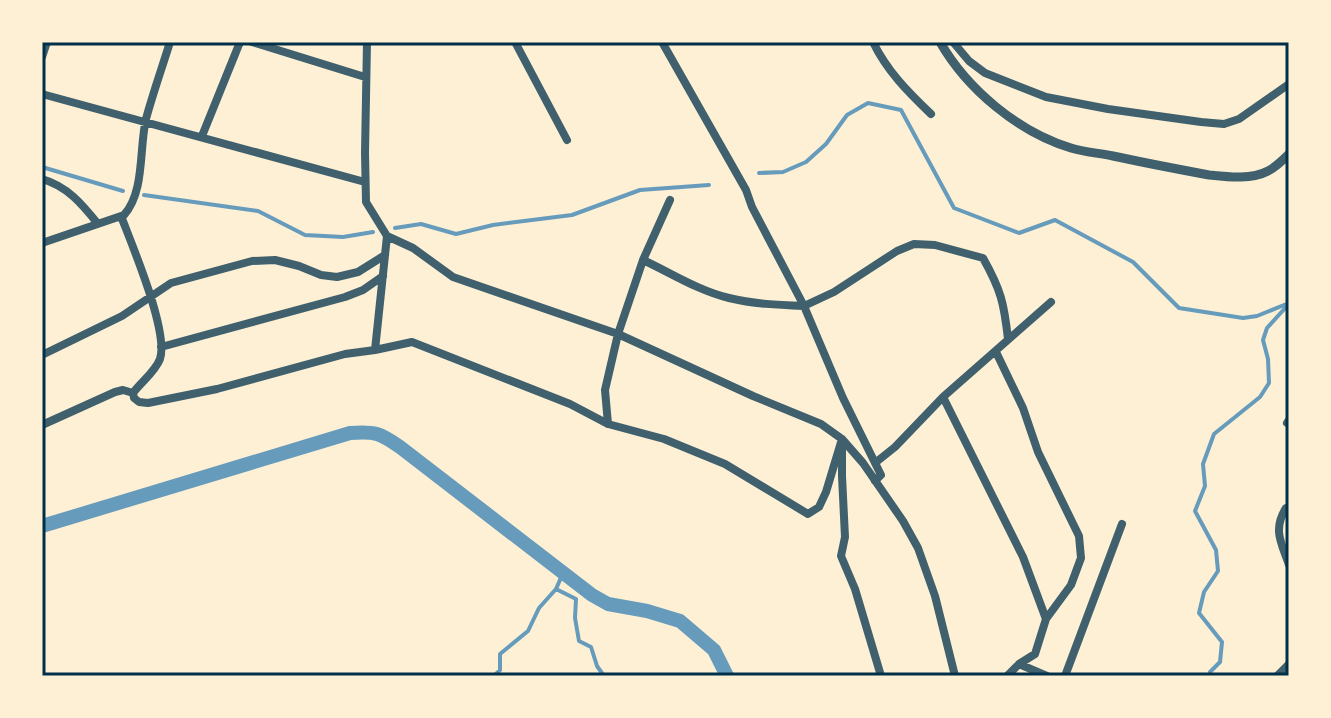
<svg xmlns="http://www.w3.org/2000/svg" width="1331" height="718" viewBox="0 0 1331 718" font-family="Ubuntu,sans-serif">
	<style>
		.lines { fill: none; stroke-linecap: round; stroke-linejoin: round }
		.stream { stroke: #669bbc; stroke-width: 4 }
		.canal { stroke: #669bbc; stroke-width: 14 }
		.path { stroke: #003049; stroke-width: 2 }
		.minor { stroke: #3f606c; stroke-width: 8 }
		.tertiary { stroke: #3f606c; stroke-width: 9 }
		.neatline { fill: none; stroke: #003049; stroke-width: 3 }
	</style>
	<rect width="100%" height="100%" fill="#fdf0d5"/>
	<g class="lines">
		<!-- stream -->
		<path class="stream" d="M 42,167 L 123,191
			M 759,173 L 783,172 L 806,162 L 826,144 L 847,115 L 868,103 L 901,110 L 954,208 L 1019,233 L 1055,220 L 1133,262 L 1179,308 L 1243,318 L 1257,316 L 1289,303
			M 144,195 L 258,211 L 305,235 L 343,237 L 373,232
			M 395,228 L 421,224 L 456,234 L 493,225 L 572,215 L 640,190 L 709,185
			M 556,589 L 576,599 L 575,618 L 579,641 L 591,647 L 597,666 L 604,676
			M 494,676 L 500,670 L 500,654 L 528,631 L 539,608 L 556,589 L 563,573
			M 1209,676 L 1210,672 L 1220,662 L 1222,642 L 1199,613 L 1204,592 L 1218,571 L 1216,550 L 1195,511 L 1205,486 L 1203,464 L 1214,434 L 1260,397 L 1269,383 L 1268,359 L 1263,340 L 1267,328 L 1287,306"/>
		<!-- canal -->
		<path class="canal" d="M 42,526 L 350,433 C 375,431 380,433 400,447 L 592,595 L 608,604 L 647,611 L 680,621 L 714,650 L 727,676"/>
		<!-- path -->
		<path class="path" d="M 1285,42 L 1289,47"/>
		<!-- minor -->
		<path class="minor" d="M 252,42 L 365,77
			M 367,42 L 365,153 L 366,202 L 387,236 L 413,248 L 453,277 L 618,334 L 753,396 L 821,424 L 842,439 L 863,463 L 903,521 L 918,548 L 935,596 L 955,676
			M 515,42 L 567,140
			M 662,42 L 746,190 L 752,207 L 804,306 L 834,292 L 897,251 L 914,244 L 935,245 L 983,258 C 1001,290 1004,303 1008,339
			M 873,42 C 887,71 908,92 931,114
			M 953,42 L 969,61 L 985,73 L 1046,97 L 1108,109 L 1201,122 L 1224,124 L 1239,119 L 1289,84
			M 42,57 L 47,42
			M 42,94 C 149,124 257,152 365,182
			M 202,136 L 240,42
			M 42,179 C 67,186 82,204 98,224
			M 670,200 L 643,260 C 671,273 699,291 729,298 C 754,304 778,305 804,306 L 843,398 L 881,475 L 875,481
			M 121,216 C 132,245 169,332 160,359 C 155,372 142,381 133,393
			M 42,243 L 124,215 C 145,192 139,148 146,119 C 153,93 162,68 170,42
			M 161,347 L 345,297 L 363,290 L 383,276
			M 375,350 L 387,236
			M 996,352 L 1023,408 L 1038,452 L 1079,536 L 1081,558 L 1071,585 L 1046,619
			M 42,355 L 122,316 L 171,283 L 252,261 L 275,260 L 299,266 L 321,275 L 337,277 L 358,272 L 385,255
			M 943,397 L 1023,557 L 1046,619 L 1035,654 L 1019,664
			M 1287,423 L 1289,420
			M 608,424 L 605,390 L 618,334 L 643,260
			M 42,425 L 115,392 L 123,390 L 133,393 L 134,398 L 139,402 L 148,403 L 217,389 L 345,354 L 375,350 L 412,342 L 570,404 L 608,424 L 664,439 L 725,464 L 808,514 L 819,507 L 826,492 L 842,439
			M 842,447 L 842,476 L 845,537 L 841,556 L 855,589 L 881,676
			M 875,463 L 895,447 L 943,397 L 1051,302
			M 1289,508 L 1286,508 C 1272,530 1282,544 1289,565
			M 1007,676 L 1019,664 L 1047,676
			M 1065,676 L 1122,524
			M 1277,676 L 1289,664"/>
		<!-- tertiary -->
		<path class="tertiary" d="M 940,42 C 967,89 1018,132 1071,148 C 1084,152 1099,153 1113,156 C 1145,163 1177,169 1209,175 C 1228,177 1251,180 1268,171 C 1276,167 1283,160 1289,154"/>
	</g>
	<!-- border -->
	<rect width="1331" height="718" fill="none" stroke="#fdf0d5" stroke-width="88"/>
	<rect x="44" y="44" width="1243" height="630" class="neatline"/>
</svg>
